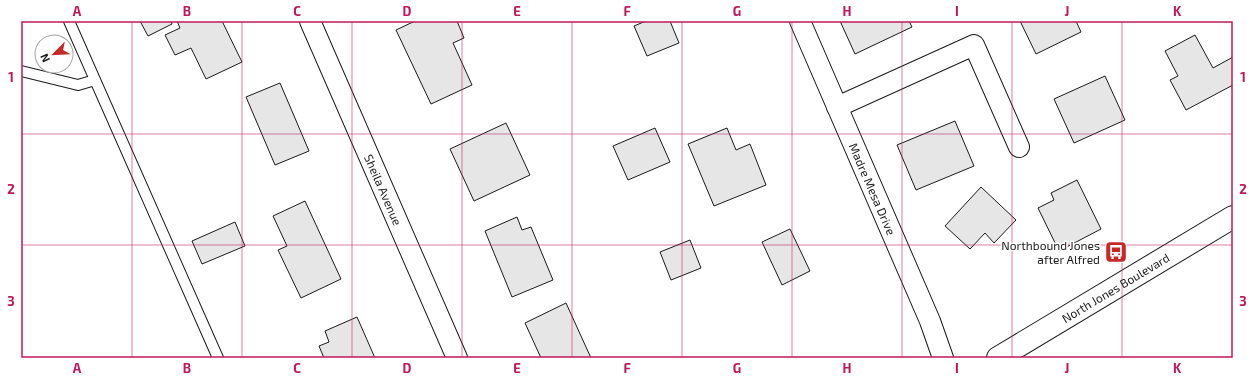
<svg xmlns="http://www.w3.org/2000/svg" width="1254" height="379" viewBox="0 0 1254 379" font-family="'Exo 2',sans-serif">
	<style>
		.building { fill: #e6e6e6; stroke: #1a1a1a }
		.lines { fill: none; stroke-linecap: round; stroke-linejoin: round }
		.lane-casing { stroke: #1a1a1a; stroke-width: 12 }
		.street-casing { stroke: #1a1a1a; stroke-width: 22 }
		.primary-casing { stroke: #1a1a1a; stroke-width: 24 }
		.lane { stroke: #fff; stroke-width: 10 }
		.street { stroke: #fff; stroke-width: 20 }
		.primary { stroke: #fff; stroke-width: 22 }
		.grid { fill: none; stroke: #c2185b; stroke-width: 1; stroke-opacity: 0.55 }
		.labels { text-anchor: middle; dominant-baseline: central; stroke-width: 3; stroke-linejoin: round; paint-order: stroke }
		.street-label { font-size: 12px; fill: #1a1a1a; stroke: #fff }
		.poi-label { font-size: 12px; fill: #1a1a1a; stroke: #fff; text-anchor: end }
		.neatline { fill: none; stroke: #c2185b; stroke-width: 1.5 }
		.grid-label { font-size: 13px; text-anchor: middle; font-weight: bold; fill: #c2185b }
	</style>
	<rect width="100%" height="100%" fill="#fff"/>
	<!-- building -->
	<path class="building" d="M 140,21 L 171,21 L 172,24 L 148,36 Z
		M 177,21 L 222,21 L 242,62 L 206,79 L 191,48 L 175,55 L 165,35 L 180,28 Z
		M 415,21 L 457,21 L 464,38 L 453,43 L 472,85 L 431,104 L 396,30 Z
		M 646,21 L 670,21 L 679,43 L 647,56 L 634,26 Z
		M 840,21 L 909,21 L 912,27 L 855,54 Z
		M 1020,21 L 1076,21 L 1081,32 L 1036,54 Z
		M 1195,35 L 1213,68 L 1233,57 L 1233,85 L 1186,110 L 1170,80 L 1178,76 L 1165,51 Z
		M 1105,76 L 1125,120 L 1074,143 L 1054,99 Z
		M 280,83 L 309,151 L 275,165 L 246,97 Z
		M 955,121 L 974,166 L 916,190 L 897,145 Z
		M 506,123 L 530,175 L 474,201 L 450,149 Z
		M 655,128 L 670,162 L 628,180 L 613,146 Z
		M 727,128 L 736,150 L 750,144 L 766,185 L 714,206 L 688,144 Z
		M 1077,180 L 1101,229 L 1059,251 L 1038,208 L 1054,200 L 1051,193 Z
		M 981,187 L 1016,220 L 994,243 L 985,233 L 970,249 L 945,226 Z
		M 305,201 L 341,279 L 301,298 L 278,250 L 287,246 L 273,216 Z
		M 517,217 L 522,230 L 531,227 L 553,280 L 512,297 L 485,231 Z
		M 235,222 L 245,246 L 202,264 L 192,241 Z
		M 790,229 L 810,271 L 782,285 L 762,242 Z
		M 690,240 L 701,268 L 671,280 L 660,252 Z
		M 566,303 L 591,358 L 541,358 L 525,323 Z
		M 357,317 L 375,358 L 324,358 L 319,346 L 329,342 L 325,331 Z"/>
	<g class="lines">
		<!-- lane casing -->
		<g class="lane-casing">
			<path id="lane" d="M 69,21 L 218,358
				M 21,71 L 78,85 L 95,80"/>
		</g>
		<!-- street casing -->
		<g class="street-casing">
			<g id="street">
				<path id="s1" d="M 310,21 L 457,358"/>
				<path id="s2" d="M 800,21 L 930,321 L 943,358"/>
				<path d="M 837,107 L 974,45 L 1019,147"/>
			</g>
		</g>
		<!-- primary casing -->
		<g class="primary-casing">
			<g id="primary">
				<path id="s3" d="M 998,358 L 1233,217"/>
			</g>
		</g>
		<!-- lane -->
		<use href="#lane" class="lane"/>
		<!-- street -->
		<use href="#street" class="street"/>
		<!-- primary -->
		<use href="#primary" class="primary"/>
	</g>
	<!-- grid -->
	<path class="grid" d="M 132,21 L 132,358M 242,21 L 242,358M 352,21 L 352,358M 462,21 L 462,358M 572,21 L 572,358M 682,21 L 682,358M 792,21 L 792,358M 902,21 L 902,358M 1012,21 L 1012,358M 1122,21 L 1122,358M 21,134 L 1233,134M 21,245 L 1233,245"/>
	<!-- icons -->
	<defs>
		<g id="bus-square" transform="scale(1.15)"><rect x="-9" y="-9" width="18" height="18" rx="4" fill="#c62828" stroke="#fff"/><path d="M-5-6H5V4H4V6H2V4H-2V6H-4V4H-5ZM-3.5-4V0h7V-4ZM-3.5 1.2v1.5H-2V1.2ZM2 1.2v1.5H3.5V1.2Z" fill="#fff"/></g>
	</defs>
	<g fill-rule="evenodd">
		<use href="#bus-square" x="1116" y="252"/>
	</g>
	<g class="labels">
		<!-- street labels -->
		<g class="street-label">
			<text stroke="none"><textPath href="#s2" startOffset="183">Madre Mesa Drive</textPath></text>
			<text stroke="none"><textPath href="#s1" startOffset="184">Sheila Avenue</textPath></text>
			<text stroke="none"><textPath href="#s3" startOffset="137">North Jones Boulevard</textPath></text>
		</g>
		<!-- poi labels -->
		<g class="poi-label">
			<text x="1100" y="245">Northbound Jones<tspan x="1100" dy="14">after Alfred</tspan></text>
		</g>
	</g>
	<!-- border -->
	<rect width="1254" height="379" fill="none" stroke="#ffffff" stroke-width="44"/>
	<!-- north arrow -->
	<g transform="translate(54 54) rotate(246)"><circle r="19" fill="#ffffff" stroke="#a3a3a3"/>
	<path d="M0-3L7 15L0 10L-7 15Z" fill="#c62828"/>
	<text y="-6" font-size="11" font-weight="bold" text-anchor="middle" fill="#1a1a1a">N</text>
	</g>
	<rect x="22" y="22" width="1210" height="335" class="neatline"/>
	<g class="grid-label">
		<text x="77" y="16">A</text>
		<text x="187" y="16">B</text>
		<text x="297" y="16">C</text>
		<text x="407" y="16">D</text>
		<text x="517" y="16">E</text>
		<text x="627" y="16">F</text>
		<text x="737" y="16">G</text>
		<text x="847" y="16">H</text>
		<text x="957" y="16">I</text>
		<text x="1067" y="16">J</text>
		<text x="1177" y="16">K</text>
		<text x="11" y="82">1</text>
		<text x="1243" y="82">1</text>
		<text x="11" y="194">2</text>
		<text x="1243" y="194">2</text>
		<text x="11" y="306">3</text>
		<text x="1243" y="306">3</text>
		<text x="77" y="373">A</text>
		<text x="187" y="373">B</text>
		<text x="297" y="373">C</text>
		<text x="407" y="373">D</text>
		<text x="517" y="373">E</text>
		<text x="627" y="373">F</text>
		<text x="737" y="373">G</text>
		<text x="847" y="373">H</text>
		<text x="957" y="373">I</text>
		<text x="1067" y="373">J</text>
		<text x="1177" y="373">K</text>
	</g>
</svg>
